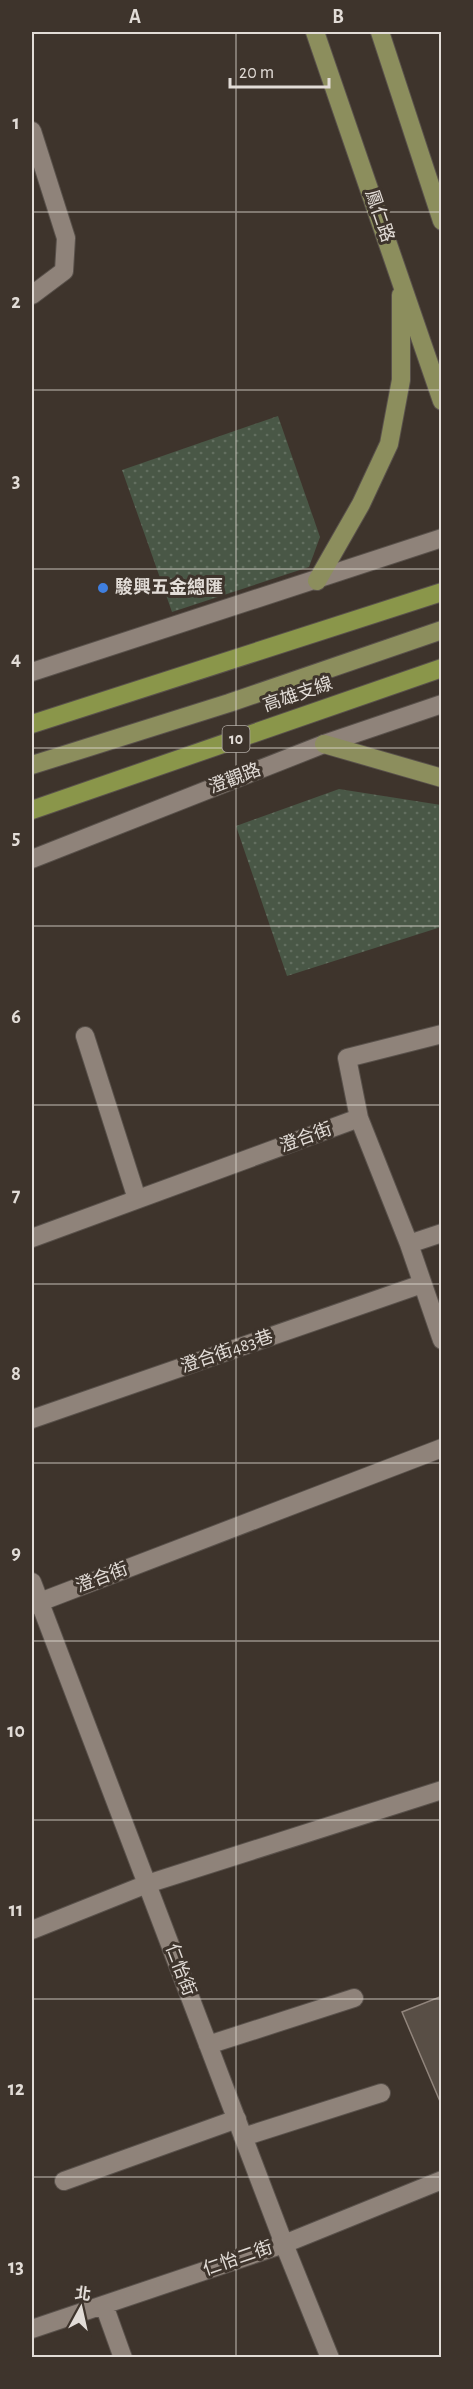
<svg xmlns="http://www.w3.org/2000/svg" width="473" height="2389" viewBox="0 0 473 2389" font-family="'Alegreya Sans','Noto Sans TC',sans-serif">
	<style>
		.grass { fill: url(#grass-dots) }
		.building { fill: #584e45; stroke: #91857c; stroke-width: 1.5 }
		.lines { fill: none; stroke-linecap: round; stroke-linejoin: round }
		.minor-casing { stroke: #59514b; stroke-width: 20 }
		.major-casing { stroke: #59514b; stroke-width: 20 }
		.highway-casing { stroke: #59514b; stroke-width: 20 }
		.minor { stroke: #8f837a; stroke-width: 18 }
		.major { stroke: #8c8e5d; stroke-width: 18 }
		.highway { stroke: #8a964a; stroke-width: 18 }
		.grid { fill: none; stroke: #e2dcd7; stroke-width: 1.5; stroke-opacity: 0.55 }
		.shop-dot { fill: #3f7fe0; stroke: #3e342c; stroke-width: 2 }
		.labels { text-anchor: middle; dominant-baseline: central; stroke-width: 6; stroke-linejoin: round; paint-order: stroke }
		.shield { fill: #3e342c; stroke: #b1aaa4; stroke-width: 1.5 }
		.shield-label { font-size: 16px; font-weight: bold; fill: #e2dcd7 }
		.street-label { font-size: 18px; fill: #e2dcd7; stroke: #3e342c }
		.poi-label { font-size: 18px; font-weight: bold; fill: #e2dcd7; stroke: #3e342c; text-anchor: start }
		.neatline { fill: none; stroke: #e2dcd7; stroke-width: 2 }
		.grid-label { font-size: 20px; text-anchor: middle; font-weight: bold; fill: #e2dcd7 }
	</style>
	<defs>
		<pattern id="grass-dots" width="8" height="8" patternUnits="userSpaceOnUse" patternTransform="scale(1.5)"><rect width="8" height="8" fill="#495746"/><path d="M2 2h.1M6 6h.1" fill="none" stroke="#636f60" stroke-width="1.8" stroke-linecap="round"/></pattern>
	</defs>
	<rect width="100%" height="100%" fill="#3e342c"/>
	<!-- grass -->
	<path class="grass" d="M 278,416 L 320,537 L 309,567 L 172,612 L 122,470 Z
		M 339,789 L 441,805 L 441,927 L 287,976 L 236,826 Z"/>
	<!-- building -->
	<path class="building" d="M 442,1996 L 442,2106 L 402,2012 Z"/>
	<g class="lines">
		<!-- minor casing -->
		<g class="minor-casing">
			<path id="minor" d="M 32,131 L 66,238 L 64,271 L 32,295
				M 32,672 L 442,538
				M 32,859 L 324,744 L 442,704
				M 85,1036 L 137,1199
				M 359,1118 L 347,1058 L 442,1034
				M 32,1238 L 359,1118 L 409,1244 L 442,1340
				M 409,1244 L 442,1233
				M 32,1419 L 422,1284
				M 32,1582 L 284,2244 L 330,2358
				M 32,1605 L 442,1448
				M 32,1930 L 147,1884 L 442,1790
				M 208,2045 L 354,1998
				M 243,2137 L 381,2093
				M 64,2181 L 237,2119
				M 104,2305 L 123,2358
				M 32,2329 L 284,2244 L 442,2180"/>
		</g>
		<!-- major casing -->
		<g class="major-casing">
			<path id="major" d="M 315,32 L 442,401
				M 380,32 L 442,221
				M 317,581 L 361,504 L 389,444 L 401,380 L 401,295
				M 324,744 L 442,778
				M 32,765 L 229,703 L 442,630"/>
		</g>
		<!-- highway casing -->
		<g class="highway-casing">
			<path id="highway" d="M 32,724 L 442,592
				M 32,810 L 442,668"/>
		</g>
		<!-- minor -->
		<use href="#minor" class="minor"/>
		<!-- major -->
		<use href="#major" class="major"/>
		<!-- highway -->
		<use href="#highway" class="highway"/>
	</g>
	<!-- grid -->
	<path class="grid" d="M 236,32 L 236,2358M 32,212 L 442,212M 32,390 L 442,390M 32,569 L 442,569M 32,748 L 442,748M 32,926 L 442,926M 32,1105 L 442,1105M 32,1284 L 442,1284M 32,1463 L 442,1463M 32,1641 L 442,1641M 32,1820 L 442,1820M 32,1999 L 442,1999M 32,2177 L 442,2177"/>
	<!-- markers -->
	<circle class="shop-dot" cx="103" cy="588" r="6"/>
	<g class="labels">
		<!-- shield labels -->
		<rect class="shield" x="222.5" y="726" width="27" height="26" rx="4.5"/>
		<g class="shield-label">
			<text x="236" y="739">10</text>
		</g>
		<!-- street labels -->
		<g class="street-label">
			<text transform="translate(379 216) rotate(71)">鳳仁路</text>
			<text transform="translate(298 695) rotate(-19)">高雄支線</text>
			<text transform="translate(235 779) rotate(-21)">澄觀路</text>
			<text transform="translate(306 1138) rotate(-20)">澄合街</text>
			<text transform="translate(227 1352) rotate(-19)">澄合街483巷</text>
			<text transform="translate(102 1578) rotate(-21)">澄合街</text>
			<text transform="translate(180 1970) rotate(69)">仁怡街</text>
			<text transform="translate(238 2259) rotate(-19)">仁怡二街</text>
		</g>
		<!-- poi labels -->
		<g class="poi-label">
			<text x="115" y="588">駿興五金總匯</text>
		</g>
	</g>
	<!-- border -->
	<rect width="473" height="2389" fill="none" stroke="#3e342c" stroke-width="66"/>
	<!-- north arrow -->
	<g transform="translate(81 2308) rotate(8)" stroke="#3e342c" stroke-width="4.5" paint-order="stroke">
	<path d="M0-4.5L10 22L0 15L-10 22Z" fill="#e2dcd7"/>
	<text y="-9" font-size="16" font-weight="bold" text-anchor="middle" fill="#e2dcd7">北</text>
	</g>
	<!-- scale -->
	<path d="M230 78v9h99v-9" fill="none" stroke="#e2dcd7" stroke-width="3"/>
	<text x="239" y="78" font-size="18" fill="#e2dcd7" stroke="#3e342c" stroke-width="4.5" paint-order="stroke">20 m</text>
	<rect x="33" y="33" width="407" height="2323" class="neatline"/>
	<g class="grid-label">
		<text x="135" y="23">A</text>
		<text x="338" y="23">B</text>
		<text x="16" y="129">1</text>
		<text x="16" y="308">2</text>
		<text x="16" y="487">3</text>
		<text x="16" y="665">4</text>
		<text x="16" y="844">5</text>
		<text x="16" y="1023">6</text>
		<text x="16" y="1201">7</text>
		<text x="16" y="1380">8</text>
		<text x="16" y="1559">9</text>
		<text x="16" y="1737">10</text>
		<text x="16" y="1916">11</text>
		<text x="16" y="2095">12</text>
		<text x="16" y="2273">13</text>
	</g>
</svg>
